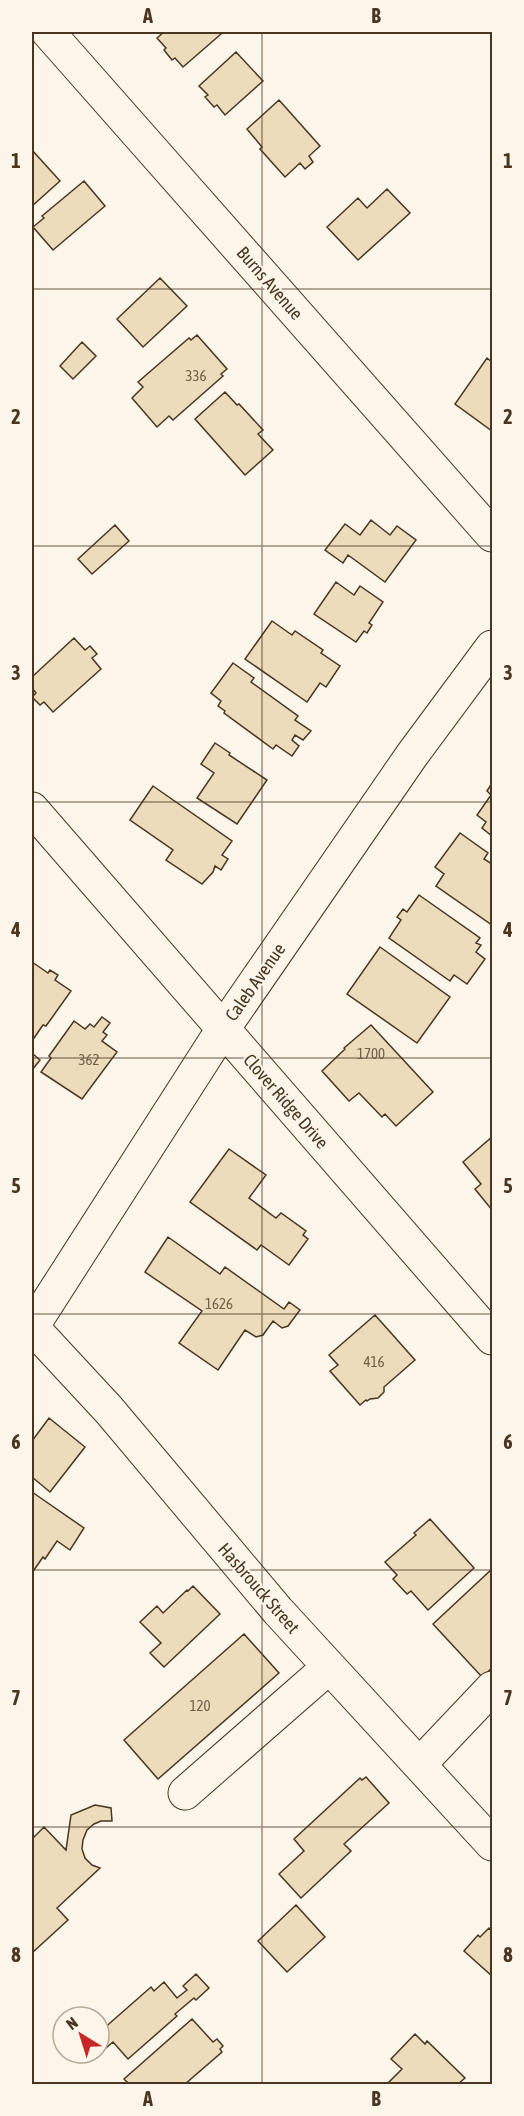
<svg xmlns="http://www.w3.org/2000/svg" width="524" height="2116" viewBox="0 0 524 2116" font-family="'Asap Condensed',sans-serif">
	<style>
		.building { fill: #ecdcbc; stroke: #4a3520; stroke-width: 1.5 }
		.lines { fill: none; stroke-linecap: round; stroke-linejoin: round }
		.minor-casing { stroke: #4a3520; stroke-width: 35 }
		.minor { stroke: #fbf6e9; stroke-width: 33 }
		.grid { fill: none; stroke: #4a3520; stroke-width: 1.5; stroke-opacity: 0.55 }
		.labels { text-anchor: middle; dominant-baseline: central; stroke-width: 4.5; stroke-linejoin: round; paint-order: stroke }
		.number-label { font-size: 15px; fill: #725f47 }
		.street-label { font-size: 18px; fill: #4a3520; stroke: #fbf6e9 }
		.neatline { fill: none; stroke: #4a3520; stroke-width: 2 }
		.grid-label { font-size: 20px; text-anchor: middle; font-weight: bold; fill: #4a3520 }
	</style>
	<rect width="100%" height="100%" fill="#fbf6e9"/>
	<!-- building -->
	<path class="building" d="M 164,32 L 219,32 L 221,34 L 183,67 L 175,58 L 172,60 L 164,50 L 166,48 L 157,38 Z
		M 236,52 L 263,81 L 225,115 L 217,105 L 214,107 L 205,97 L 208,95 L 199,86 Z
		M 279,100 L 320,146 L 309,156 L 313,162 L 305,169 L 300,163 L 285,177 L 260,149 L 262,147 L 247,129 Z
		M 32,150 L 60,181 L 32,206 Z
		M 84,181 L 105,206 L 53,250 L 33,227 L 44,218 L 42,216 Z
		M 387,189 L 410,213 L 358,260 L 327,227 L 358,198 L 367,208 Z
		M 160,278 L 187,306 L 143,347 L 117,319 Z
		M 197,335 L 227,369 L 221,374 L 223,376 L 173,420 L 169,416 L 157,427 L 132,398 L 143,387 L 138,382 L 189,338 L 191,340 Z
		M 82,342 L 96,356 L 73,379 L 60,366 Z
		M 487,358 L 492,362 L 492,431 L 455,404 Z
		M 225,392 L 237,405 L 239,404 L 263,430 L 258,434 L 273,450 L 245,475 L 195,419 Z
		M 371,520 L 390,535 L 397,526 L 416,540 L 385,582 L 348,555 L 343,563 L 325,550 L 345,524 L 360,535 Z
		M 115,525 L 129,541 L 92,574 L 78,559 Z
		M 336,582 L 354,595 L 360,586 L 383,602 L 369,623 L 372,625 L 367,633 L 364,631 L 356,642 L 314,614 Z
		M 272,621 L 292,635 L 295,631 L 323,650 L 321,653 L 340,666 L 326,687 L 320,683 L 307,702 L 245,659 Z
		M 74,638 L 85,650 L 90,646 L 97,654 L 92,658 L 101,669 L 53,712 L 44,702 L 40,705 L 32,697 L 36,693 L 32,688 L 32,677 Z
		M 233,663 L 254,678 L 251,682 L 298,716 L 295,720 L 311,731 L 303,740 L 295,735 L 292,740 L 299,746 L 292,756 L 276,745 L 273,749 L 224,713 L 225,711 L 218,706 L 221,701 L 211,693 Z
		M 215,743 L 230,753 L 229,755 L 267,780 L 237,824 L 197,798 L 214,773 L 201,764 Z
		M 492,783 L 492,836 L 482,828 L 486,822 L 477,815 L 491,795 L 487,791 Z
		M 153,786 L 232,841 L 222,855 L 228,859 L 221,870 L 215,866 L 213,872 L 202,884 L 166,860 L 173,850 L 130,820 Z
		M 460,833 L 488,853 L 484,859 L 492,864 L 492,925 L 436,886 L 444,874 L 435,867 Z
		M 419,895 L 480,938 L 476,943 L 481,945 L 476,952 L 485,959 L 467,984 L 454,975 L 450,981 L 389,938 L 401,920 L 397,917 L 403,909 L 407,912 Z
		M 380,947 L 450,997 L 417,1043 L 347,994 Z
		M 32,962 L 48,973 L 50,970 L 58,975 L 55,980 L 71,991 L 46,1026 L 43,1025 L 32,1041 Z
		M 102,1017 L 110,1023 L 103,1032 L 107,1035 L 102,1041 L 117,1052 L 82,1099 L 41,1072 L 51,1058 L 49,1056 L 74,1021 L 85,1029 L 90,1024 L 94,1027 Z
		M 371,1025 L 433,1092 L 396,1126 L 385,1114 L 382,1117 L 359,1093 L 349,1101 L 322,1071 L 345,1049 L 344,1048 Z
		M 32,1053 L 40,1060 L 32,1070 Z
		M 492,1137 L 492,1210 L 475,1189 L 481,1184 L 463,1162 Z
		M 229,1149 L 266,1175 L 249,1198 L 276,1218 L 281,1213 L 306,1231 L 303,1235 L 308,1239 L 289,1265 L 261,1245 L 257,1250 L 190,1202 Z
		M 168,1237 L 220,1274 L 225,1267 L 284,1309 L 289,1302 L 300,1310 L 288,1326 L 282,1328 L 273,1321 L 263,1335 L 256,1337 L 245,1330 L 218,1370 L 179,1343 L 202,1311 L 145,1272 Z
		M 375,1315 L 415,1360 L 384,1387 L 384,1392 L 378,1398 L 370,1399 L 367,1401 L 366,1400 L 360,1405 L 330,1371 L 338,1365 L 329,1355 Z
		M 49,1418 L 85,1447 L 50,1492 L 32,1477 L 32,1441 Z
		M 32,1492 L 84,1528 L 70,1550 L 57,1541 L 45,1559 L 43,1557 L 34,1570 L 32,1568 Z
		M 430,1519 L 474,1568 L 428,1610 L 411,1591 L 407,1594 L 393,1579 L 397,1575 L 385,1562 L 416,1535 L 414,1533 Z
		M 492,1569 L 492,1668 L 482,1677 L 433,1624 Z
		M 193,1586 L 220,1614 L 164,1667 L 150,1653 L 161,1643 L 140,1622 L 157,1606 L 163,1613 L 187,1590 L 188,1591 Z
		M 244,1634 L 279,1673 L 158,1779 L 124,1740 Z
		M 366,1777 L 389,1803 L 344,1844 L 351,1851 L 301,1898 L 279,1874 L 304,1851 L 294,1839 L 360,1778 L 362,1780 Z
		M 95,1805 L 111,1808 L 112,1821 L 101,1821 L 94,1824 L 87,1830 L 83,1840 L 82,1849 L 85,1858 L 92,1865 L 100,1868 L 57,1908 L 68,1920 L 33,1952 L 32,1950 L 32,1839 L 44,1827 L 66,1850 L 71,1815 Z
		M 296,1905 L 325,1937 L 287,1972 L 258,1941 Z
		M 489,1928 L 492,1931 L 492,1976 L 464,1951 L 478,1935 L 480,1937 Z
		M 196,1974 L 209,1988 L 196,2000 L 194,1998 L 175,2014 L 177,2016 L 128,2059 L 113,2042 L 106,2048 L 99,2040 L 105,2033 L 102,2030 L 151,1987 L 154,1991 L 164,1982 L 177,1998 L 187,1990 L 183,1986 Z
		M 192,2019 L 213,2042 L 217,2039 L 223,2046 L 220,2049 L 222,2052 L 185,2084 L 129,2084 L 124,2079 Z
		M 415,2034 L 425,2044 L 427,2041 L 465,2078 L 458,2084 L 387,2084 L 402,2069 L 391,2059 Z"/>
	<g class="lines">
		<!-- minor casing -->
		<g class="minor-casing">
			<path id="minor" d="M 48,32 L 492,535
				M 32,809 L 492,1338
				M 32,1327 L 223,1029 L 412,755 L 492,647
				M 32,1327 L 109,1410 L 278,1611 L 492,1844
				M 420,1764 L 492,1688
				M 185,1793 L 329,1667"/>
		</g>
		<!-- minor -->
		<use href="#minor" class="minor"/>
	</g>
	<!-- grid -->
	<path class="grid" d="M 262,32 L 262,2084M 32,289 L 492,289M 32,546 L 492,546M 32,802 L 492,802M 32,1058 L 492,1058M 32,1314 L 492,1314M 32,1570 L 492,1570M 32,1827 L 492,1827"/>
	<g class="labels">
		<!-- number labels -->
		<g class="number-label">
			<text x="196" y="375">336</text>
			<text x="371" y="1053">1700</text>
			<text x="89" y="1059">362</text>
			<text x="219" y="1303">1626</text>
			<text x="374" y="1361">416</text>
			<text x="200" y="1705">120</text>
		</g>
		<!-- street labels -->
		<g class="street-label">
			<text transform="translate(270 283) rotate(49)">Burns Avenue</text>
			<text transform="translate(255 982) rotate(-55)">Caleb Avenue</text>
			<text transform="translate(286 1101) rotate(49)">Clover Ridge Drive</text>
			<text transform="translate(259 1588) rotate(49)">Hasbrouck Street</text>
		</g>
	</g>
	<!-- border -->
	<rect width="524" height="2116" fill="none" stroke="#fbf6e9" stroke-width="66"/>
	<!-- north arrow -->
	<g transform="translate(81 2035) rotate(322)"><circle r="28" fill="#fbf6e9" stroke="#b4a999" stroke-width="1.5"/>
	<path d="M0-4.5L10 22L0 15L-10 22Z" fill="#c62828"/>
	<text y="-9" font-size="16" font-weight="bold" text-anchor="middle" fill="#4a3520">N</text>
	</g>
	<rect x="33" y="33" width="458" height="2050" class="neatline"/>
	<g class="grid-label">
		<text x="148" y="23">A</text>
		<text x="376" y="23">B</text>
		<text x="16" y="168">1</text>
		<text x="508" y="168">1</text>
		<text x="16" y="424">2</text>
		<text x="508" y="424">2</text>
		<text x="16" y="680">3</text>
		<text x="508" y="680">3</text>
		<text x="16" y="937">4</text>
		<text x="508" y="937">4</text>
		<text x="16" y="1193">5</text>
		<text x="508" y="1193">5</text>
		<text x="16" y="1449">6</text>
		<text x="508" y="1449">6</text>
		<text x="16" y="1705">7</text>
		<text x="508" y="1705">7</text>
		<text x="16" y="1962">8</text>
		<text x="508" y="1962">8</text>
		<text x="148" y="2106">A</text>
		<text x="376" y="2106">B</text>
	</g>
</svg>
